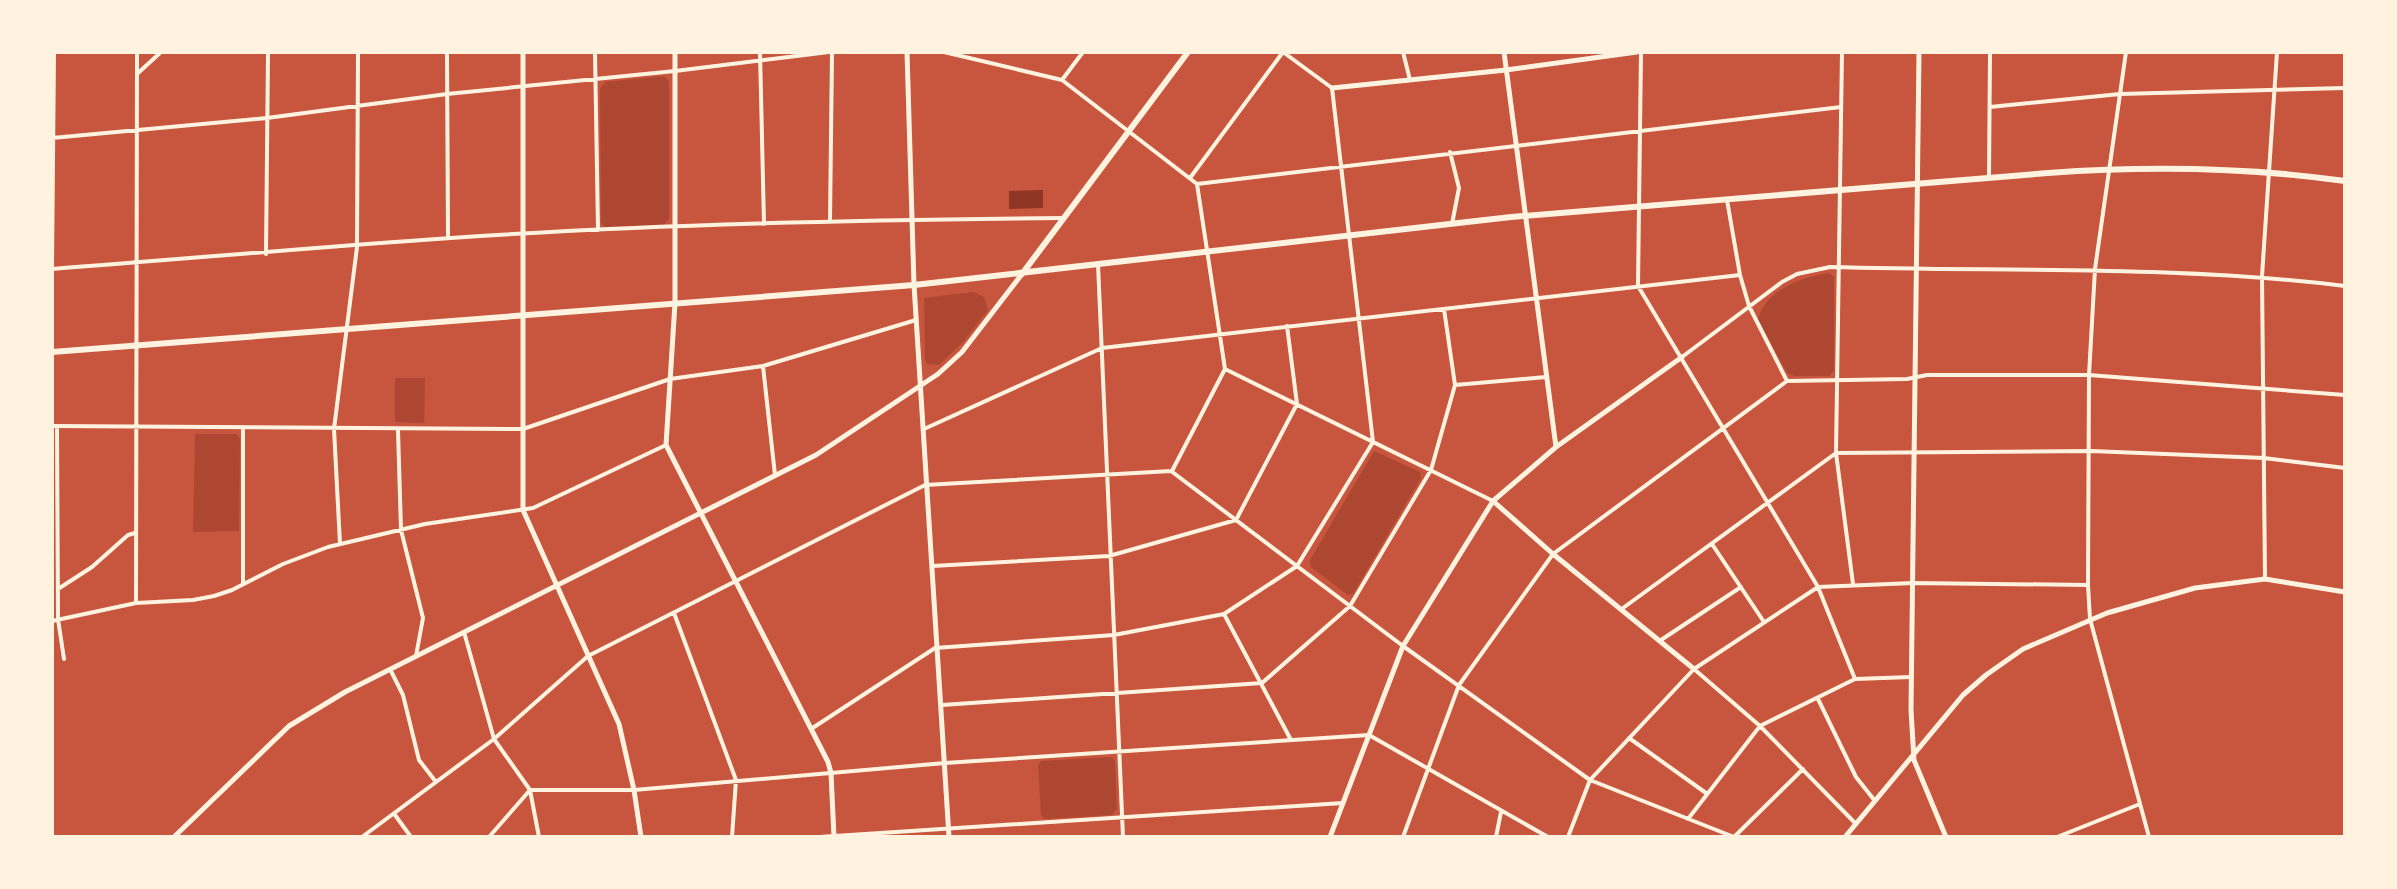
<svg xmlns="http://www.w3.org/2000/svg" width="2397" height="889" viewBox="0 0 2397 889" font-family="Manrope,sans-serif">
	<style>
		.green { fill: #ae4732 }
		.water { fill: #8f3625 }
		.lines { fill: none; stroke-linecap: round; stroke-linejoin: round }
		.minor { stroke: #fff3e0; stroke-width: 4 }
		.tertiary { stroke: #fff3e0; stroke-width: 5 }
		.secondary { stroke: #fff3e0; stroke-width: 6 }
	</style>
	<rect width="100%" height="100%" fill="#c8553d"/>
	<!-- green -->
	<path class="green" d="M 664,76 L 669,81 L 669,219 L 664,225 L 605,227 L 601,222 L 600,89 L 605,82 Z
		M 1829,273 L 1834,277 L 1834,371 L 1829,376 L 1794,376 L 1787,373 L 1758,319 C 1766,290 1801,277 1829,273 Z
		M 973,292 L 984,297 L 988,310 L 964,341 L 939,365 L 927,364 L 925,360 L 924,298 Z
		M 395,378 L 425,378 L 424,423 L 395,422 Z
		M 195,434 L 236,434 L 240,438 L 239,531 L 193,532 Z
		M 1374,451 L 1420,472 L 1421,478 L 1353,594 L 1348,595 L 1311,567 L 1310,560 Z
		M 1111,757 L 1115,761 L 1117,809 L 1112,815 L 1044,819 L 1041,815 L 1038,765 L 1041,761 Z"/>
	<!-- water -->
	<path class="water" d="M 1043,190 L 1043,208 L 1009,209 L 1009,191 Z"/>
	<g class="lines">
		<!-- minor -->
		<path class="minor" d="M 447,52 L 448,238
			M 595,52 L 598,230
			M 760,52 L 764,224
			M 944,52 L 1062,80 L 1197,184 L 1225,369 L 1172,471
			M 1403,52 L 1410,80
			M 1641,52 L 1638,286 L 1818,587 L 1855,679
			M 1842,52 L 1836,453 L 1853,584
			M 2126,52 L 2095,269 L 2089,375 L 2088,585 L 2090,619 L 2149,837
			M 137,74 L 161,52
			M 1062,80 L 1083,52
			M 1990,107 L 2120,94 L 2345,88
			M 52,138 L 267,118 L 447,94 L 675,71 L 829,52
			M 1450,152 L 1459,188 L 1452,224
			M 1989,177 L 1990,52
			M 1190,178 L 1283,52
			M 1197,184 L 1841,107
			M 1727,200 L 1740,275 L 1749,306 L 1787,381
			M 830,221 L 832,52
			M 266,254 L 268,52
			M 1098,264 L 1123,837
			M 52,269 C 185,259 318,247 451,238 C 655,224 860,220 1064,218
			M 52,269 L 54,52
			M 1682,357 L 1782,282 L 1797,274 L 1830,267 C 2002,272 2174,265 2345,286
			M 763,366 L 775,475
			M 1225,369 L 1493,501
			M 1455,385 L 1546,377
			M 52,426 L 523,429 L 670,379 L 763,366 L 916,320
			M 57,426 L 58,619 L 64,659
			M 924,429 L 1102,348 L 1740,275
			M 398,430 L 401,530 L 423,618 L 416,656
			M 340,544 L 334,429 L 357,247 L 358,52
			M 1712,544 L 1764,622
			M 932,566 L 1109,556 L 1236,520 L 1297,404 L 1287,326
			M 2265,579 L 2262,276 L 2277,52
			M 243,583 L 243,427
			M 58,589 L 92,567 L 128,535 L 135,533
			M 136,603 L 137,52
			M 1623,608 L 1836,453 L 2091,451 L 2264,458 L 2345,468
			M 674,613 L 736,780 L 732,837
			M 1224,614 L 1291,740
			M 52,621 L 136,603 L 193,600 L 214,596 L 232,590 L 283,564 L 328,547 L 425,524 L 533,508 L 666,445
			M 464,632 L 494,739 L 530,790 L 539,837
			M 1661,640 L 1741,587
			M 390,669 L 403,695 L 419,760 L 436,782
			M 1694,669 L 1760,726 L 1856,824
			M 1818,699 L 1856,777 L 1875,801
			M 942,705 L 1262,683 L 1350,606 L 1431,470 L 1455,385 L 1444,309
			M 811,729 L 935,648 L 1114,635 L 1224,614 L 1297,566 L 1373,442 L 1332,88 L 1283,52
			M 1629,738 L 1706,793
			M 395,815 L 411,837
			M 1688,819 L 1760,726 L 1855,679 L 1911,677
			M 362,837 L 494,739 L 588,656 L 925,485 L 1171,471 L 1403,646 L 1590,780 L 1734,837
			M 489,837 L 530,790 L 634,790 L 945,763 L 1369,735 L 1548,837
			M 819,837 L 1343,803
			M 1403,837 L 1459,685 L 1553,554 L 1787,381 L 1907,379 L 1927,375 L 2089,375 L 2345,395
			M 1496,837 L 1501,812
			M 1568,837 L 1590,780 L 1694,669 L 1818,587 L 1913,583 L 2088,585
			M 1734,837 L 1803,769
			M 2057,837 L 2140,804"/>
		<!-- tertiary -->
		<path class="tertiary" d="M 523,52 L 523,510 L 619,724 L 634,790 L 641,837
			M 675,52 L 675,303 L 666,445 L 828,762 L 831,773 L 834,837
			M 907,52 L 914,285 L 949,837
			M 1504,52 L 1556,447
			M 1919,52 L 1911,710 L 1914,760 L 1946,837
			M 1332,88 L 1506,70 L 1637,52
			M 1493,501 L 1553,554 L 1694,669
			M 174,837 L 289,726 L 345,692 L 816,455 L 938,374 L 962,352 L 1022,274
			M 1330,837 L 1403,646 L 1493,501 L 1556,447 L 1682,357
			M 1845,837 L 1963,695 L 1986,675 L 2023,649 L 2107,613 L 2195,588 L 2265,579 L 2345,592"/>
		<!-- secondary -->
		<path class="secondary" d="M 1022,274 L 1188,52
			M 52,352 L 914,285 L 1511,217 L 2048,173 C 2147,166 2246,167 2345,181"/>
	</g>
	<!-- border -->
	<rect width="2397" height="889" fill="none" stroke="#fff3e0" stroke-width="108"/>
</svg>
